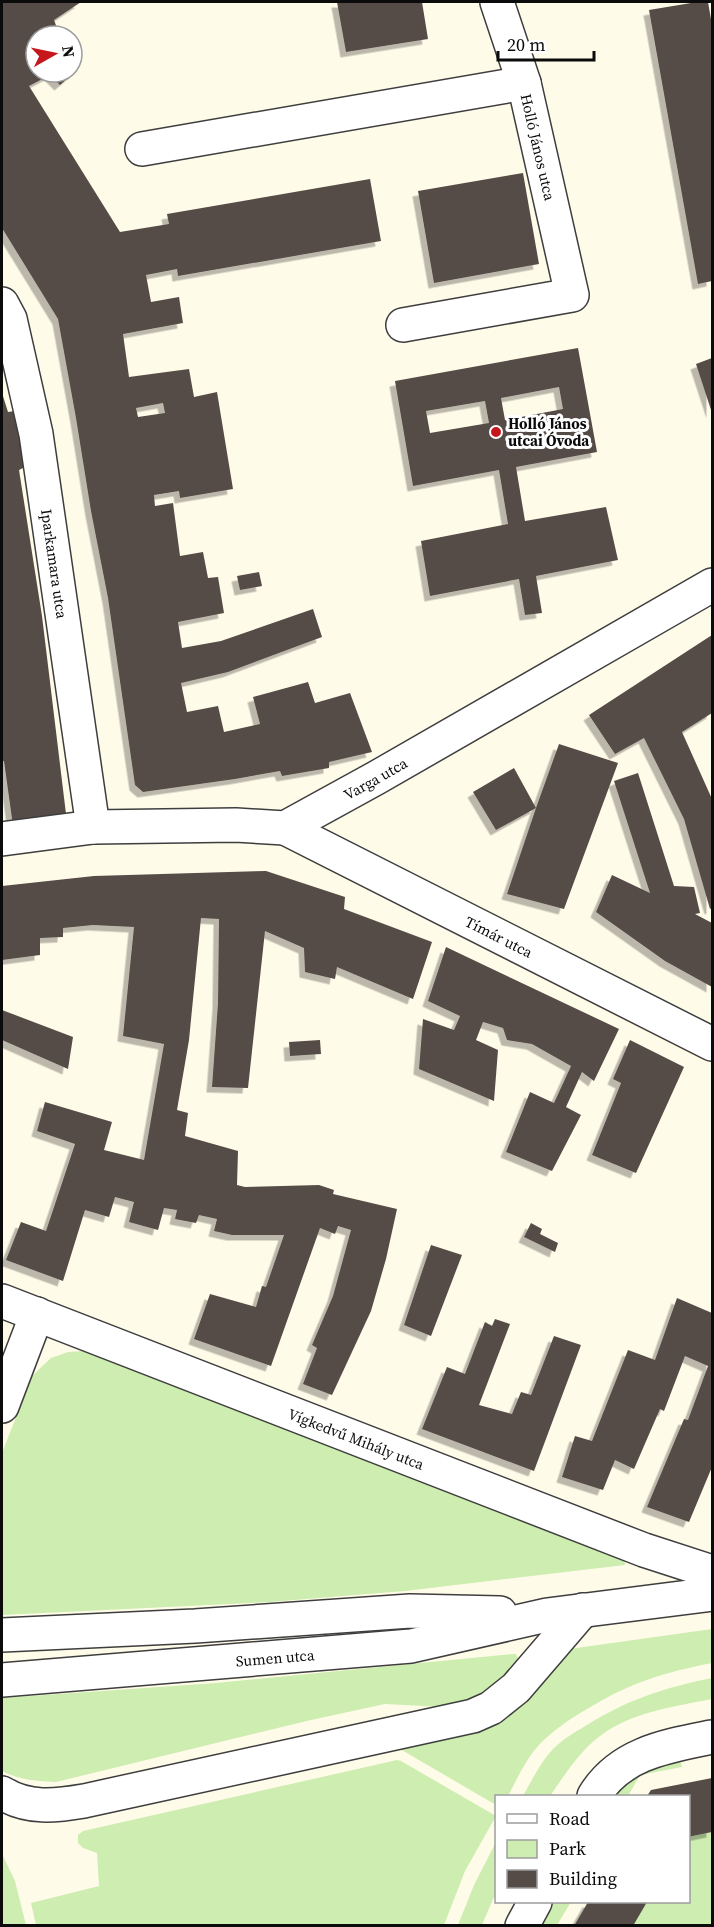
<svg xmlns="http://www.w3.org/2000/svg" width="714" height="1927" viewBox="0 0 714 1927" font-family="'Source Serif 4',serif">
	<style>
		.green { fill: #ceedb0 }
		.building { fill: #554c47; fill-rule: evenodd; filter: url(#shadow) }
		.lines { fill: none; stroke-linecap: round; stroke-linejoin: round }
		.minor-casing { stroke: #3e3e3e; stroke-width: 36 }
		.minor { stroke: #fff; stroke-width: 33 }
		.poi-dot { fill: #c6181c; stroke: #fff; stroke-width: 2 }
		.labels { text-anchor: middle; dominant-baseline: central; stroke-width: 6; stroke-linejoin: round; paint-order: stroke }
		.street-label { font-size: 15px; fill: #0b0b0b; stroke: #fff }
		.poi-label { font-size: 15px; font-weight: bold; fill: #0b0b0b; stroke: #fff; text-anchor: start }
	</style>
	<defs>
		<filter id="shadow"><feDropShadow dx="-5.5" dy="5.5" stdDeviation="0" flood-color="#0004"/></filter>
	</defs>
	<rect width="100%" height="100%" fill="#fffbe9"/>
	<!-- green -->
	<path class="green" d="M 83,1351 L 98,1355 L 624,1558 L 625,1565 L 405,1591 L 269,1602 L 2,1615 L 2,1453 L 32,1376 L 51,1358 L 68,1352 Z
		M 712,1629 L 712,1663 C 662,1673 632,1682 587,1709 C 570,1719 553,1730 539,1745 C 526,1759 517,1779 508,1796 L 496,1796 L 496,1805 L 400,1749 L 460,1736 L 569,1649 Z
		M 513,1654 L 516,1654 L 518,1659 L 514,1669 L 479,1698 L 442,1707 L 385,1704 L 311,1720 L 56,1782 C 36,1781 19,1780 2,1771 L 2,1698 L 216,1683 Z
		M 712,1678 L 712,1699 C 677,1706 638,1711 607,1731 C 582,1747 566,1773 550,1796 L 523,1796 C 532,1780 540,1763 553,1749 C 563,1739 575,1732 587,1725 C 626,1700 667,1687 712,1678 Z
		M 680,1759 L 682,1767 L 640,1775 L 628,1796 L 614,1796 C 630,1774 655,1766 680,1759 Z
		M 397,1760 L 401,1761 L 496,1816 L 465,1871 L 444,1925 L 36,1925 L 31,1903 L 99,1886 L 97,1853 L 83,1848 L 78,1843 L 78,1835 L 83,1831 Z
		M 712,1832 L 712,1925 L 633,1926 L 647,1902 L 688,1902 L 689,1837 Z
		M 496,1842 L 496,1892 L 482,1925 L 458,1925 L 474,1885 Z
		M 2,1854 L 15,1881 L 26,1925 L 2,1925 Z
		M 552,1902 L 571,1902 L 557,1925 L 538,1926 Z"/>
	<!-- building -->
	<path class="building" d="M 2,2 L 81,2 L 54,20 L 60,36 L 36,36 L 36,72 L 75,72 L 60,85 L 50,75 L 29,86 L 120,232 L 169,224 L 167,214 L 370,179 L 381,241 L 178,276 L 177,269 L 146,275 L 151,302 L 179,297 L 183,323 L 123,334 L 129,377 L 189,369 L 194,397 L 217,392 L 233,489 L 180,498 L 179,491 L 154,495 L 155,506 L 173,503 L 180,556 L 203,552 L 208,578 L 218,577 L 224,613 L 178,622 L 182,648 L 221,641 L 313,609 L 322,637 L 228,672 L 181,683 L 187,712 L 218,706 L 224,732 L 260,724 L 253,697 L 308,682 L 315,703 L 350,693 L 372,752 L 329,762 L 329,768 L 282,776 L 280,771 L 235,779 L 143,792 L 135,785 L 108,598 L 91,511 L 76,418 L 58,319 L 2,228 ZM 163,403 L 165,413 L 138,417 L 136,408 Z
		M 337,2 L 422,2 L 428,39 L 346,52 Z
		M 697,2 L 708,2 L 712,25 L 712,281 L 698,284 L 649,10 Z
		M 523,173 L 539,264 L 434,283 L 418,191 Z
		M 578,348 L 597,452 L 516,467 L 525,521 L 606,507 L 618,560 L 536,576 L 542,613 L 525,615 L 519,579 L 430,596 L 421,541 L 508,524 L 499,470 L 413,486 L 395,381 ZM 559,387 L 563,409 L 505,420 L 501,398 ZM 485,401 L 489,423 L 430,433 L 426,411 Z
		M 712,358 L 712,413 L 696,364 Z
		M 2,393 L 8,412 L 15,411 L 25,467 L 19,470 L 42,616 L 66,814 L 13,826 L 4,761 L 2,761 Z
		M 259,572 L 262,586 L 240,590 L 237,576 Z
		M 712,635 L 712,713 L 682,732 L 712,799 L 712,908 L 710,909 L 684,819 L 644,738 L 615,754 L 589,715 Z
		M 559,744 L 618,763 L 564,909 L 507,894 L 536,808 L 496,830 L 473,792 L 514,768 L 536,808 Z
		M 638,773 L 674,886 L 694,887 L 700,913 L 695,914 L 712,923 L 712,987 L 665,961 L 596,912 L 612,875 L 650,893 L 614,781 Z
		M 266,871 L 345,897 L 344,909 L 432,942 L 413,999 L 337,967 L 335,979 L 305,972 L 304,948 L 265,931 L 248,1088 L 212,1087 L 218,1003 L 219,919 L 201,918 L 189,1040 L 177,1110 L 188,1113 L 185,1136 L 238,1151 L 237,1185 L 245,1187 L 319,1185 L 334,1190 L 333,1194 L 397,1209 L 386,1259 L 371,1311 L 332,1395 L 303,1384 L 317,1348 L 312,1345 L 333,1296 L 351,1230 L 338,1226 L 335,1234 L 320,1228 L 271,1366 L 194,1339 L 210,1294 L 256,1307 L 262,1286 L 266,1287 L 284,1235 L 232,1235 L 214,1231 L 217,1219 L 199,1215 L 196,1223 L 175,1219 L 177,1210 L 164,1208 L 158,1230 L 129,1222 L 134,1202 L 115,1197 L 109,1217 L 85,1210 L 63,1281 L 6,1260 L 21,1222 L 46,1231 L 75,1144 L 37,1131 L 45,1102 L 112,1122 L 104,1150 L 144,1160 L 164,1044 L 123,1036 L 134,927 L 93,925 L 63,928 L 63,937 L 40,938 L 40,955 L 2,960 L 2,886 L 94,876 Z
		M 446,947 L 619,1029 L 594,1081 L 582,1072 L 566,1107 L 581,1115 L 552,1171 L 506,1152 L 530,1092 L 554,1103 L 571,1066 L 532,1044 L 507,1040 L 503,1028 L 483,1022 L 476,1040 L 498,1050 L 494,1101 L 419,1069 L 423,1019 L 454,1030 L 460,1016 L 428,1001 Z
		M 2,1010 L 73,1037 L 68,1069 L 2,1040 Z
		M 320,1040 L 321,1054 L 290,1056 L 289,1042 Z
		M 630,1040 L 684,1067 L 636,1173 L 592,1155 L 621,1083 L 613,1079 Z
		M 531,1223 L 542,1229 L 540,1234 L 558,1243 L 555,1252 L 524,1237 Z
		M 431,1245 L 462,1255 L 431,1336 L 404,1325 Z
		M 677,1298 L 712,1313 L 712,1467 L 689,1522 L 647,1507 L 684,1419 L 688,1420 L 708,1366 L 685,1356 L 664,1411 L 660,1409 L 634,1469 L 615,1460 L 603,1490 L 562,1477 L 575,1436 L 592,1441 L 628,1350 L 655,1360 Z
		M 495,1319 L 510,1324 L 479,1405 L 512,1414 L 521,1392 L 531,1395 L 554,1336 L 581,1345 L 534,1471 L 422,1429 L 447,1367 L 465,1374 L 485,1322 L 492,1326 Z
		M 712,1778 L 712,1832 L 688,1837 L 688,1796 L 647,1796 L 651,1790 Z
		M 588,1902 L 647,1902 L 633,1926 L 574,1926 Z"/>
	<g class="lines">
		<!-- minor casing -->
		<g class="minor-casing">
			<g id="minor">
				<path d="M 142,149 L 524,83"/>
				<path id="s1" d="M 2,304 L 10,319 L 36,434 L 93,827"/>
				<path d="M 403,325 L 572,295 L 524,83 L 497,2"/>
				<path id="s2" d="M 285,828 L 712,1044"/>
				<path id="s3" d="M 2,839 L 93,827 L 236,825 L 285,828 L 376,778 L 712,585"/>
				<path id="s4" d="M 2,1301 L 644,1550 L 712,1572"/>
				<path d="M 2,1406 L 37,1314"/>
				<path d="M 2,1635 L 195,1626 L 410,1611 L 500,1613"/>
				<path id="s5" d="M 2,1680 L 411,1646 L 547,1615 L 712,1594"/>
				<path d="M 2,1793 C 28,1809 55,1806 84,1801 L 473,1716 L 491,1708 L 516,1688 L 583,1610"/>
				<path d="M 594,1796 C 620,1753 667,1746 712,1737"/>
				<path d="M 522,1926 L 535,1902"/>
			</g>
		</g>
		<!-- minor -->
		<use href="#minor" class="minor"/>
	</g>
	<!-- markers -->
	<circle class="poi-dot" cx="496" cy="432" r="6"/>
	<g class="labels">
		<!-- street labels -->
		<g class="street-label">
			<text transform="translate(538 147) rotate(77)">Holló János utca</text>
			<text stroke="none"><textPath href="#s1" startOffset="266">Iparkamara utca</textPath></text>
			<text stroke="none"><textPath href="#s3" startOffset="387">Varga utca</textPath></text>
			<text stroke="none"><textPath href="#s2" startOffset="240">Tímár utca</textPath></text>
			<text stroke="none"><textPath href="#s4" startOffset="380">Vígkedvű Mihály utca</textPath></text>
			<text stroke="none"><textPath href="#s5" startOffset="274">Sumen utca</textPath></text>
		</g>
		<!-- poi labels -->
		<g class="poi-label">
			<text x="508" y="423">Holló János<tspan x="508" dy="17">utcai Óvoda</tspan></text>
		</g>
	</g>
	<!-- border -->
	<rect width="714" height="1927" fill="none" stroke="#0b0b0b" stroke-width="6"/>
	<!-- legend -->
	<rect x="495" y="1795" width="195" height="108" fill="#ffffff" stroke="#9d9d9d" stroke-width="1.5"/>
	<rect x="507" y="1814" width="30" height="9" fill="#ffffff" stroke="#9d9d9d" stroke-width="1.5"/>
	<text x="549" y="1825" font-size="18" fill="#0b0b0b">Road</text>
	<rect x="507" y="1840" width="30" height="18" fill="#ceedb0" stroke="#9d9d9d" stroke-width="1.5"/>
	<text x="549" y="1855" font-size="18" fill="#0b0b0b">Park</text>
	<rect x="507" y="1870" width="30" height="18" fill="#554c47" stroke="#9d9d9d" stroke-width="1.5"/>
	<text x="549" y="1885" font-size="18" fill="#0b0b0b">Building</text>
	<!-- north arrow -->
	<g transform="translate(54 54) rotate(81)"><circle r="28" fill="#ffffff" stroke="#9d9d9d" stroke-width="1.5"/>
	<path d="M0-4.5L10 22L0 15L-10 22Z" fill="#c6181c"/>
	<text y="-9" font-size="16" font-weight="bold" text-anchor="middle" fill="#0b0b0b">N</text>
	</g>
	<!-- scale -->
	<path d="M498 51v9h96v-9" fill="none" stroke="#0b0b0b" stroke-width="3"/>
	<text x="507" y="51" font-size="18" fill="#0b0b0b" stroke="#ffffff" stroke-width="4.5" paint-order="stroke">20 m</text>
</svg>
